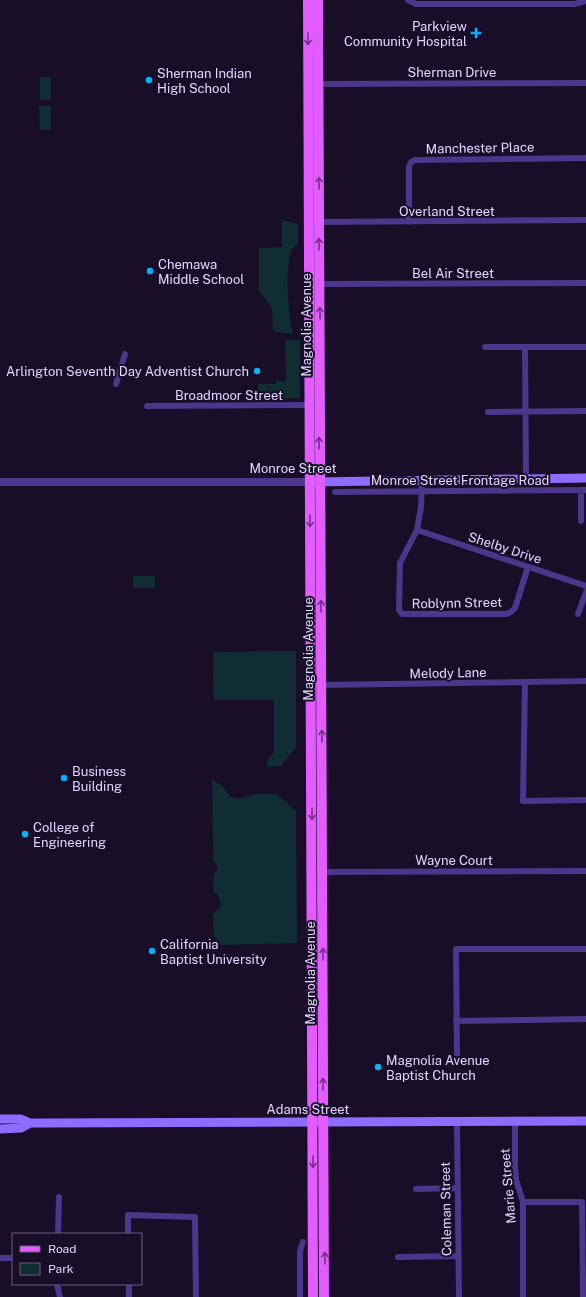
<svg xmlns="http://www.w3.org/2000/svg" width="586" height="1297" viewBox="0 0 586 1297" font-family="'Public Sans',sans-serif">
	<style>
		.green { fill: #102d33 }
		.lines { fill: none; stroke-linecap: round; stroke-linejoin: round }
		.minor { stroke: #4a368a; stroke-width: 6 }
		.tertiary { stroke: #4a368a; stroke-width: 8 }
		.secondary { stroke: #8d6cff; stroke-width: 9 }
		.primary { stroke: #e35cff; stroke-width: 10 }
		.oneway { stroke: #733189 }
		.poi-dot { fill: #01b2ff; stroke: #180e28; stroke-width: 1.5 }
		.labels { text-anchor: middle; dominant-baseline: central; stroke-width: 4; stroke-linejoin: round; paint-order: stroke }
		.poi-label { font-size: 13px; fill: #e2d5ff; stroke: #180e28; text-anchor: start }
		.street-label { font-size: 13px; fill: #e2d5ff; stroke: #180e28 }
	</style>
	<rect width="100%" height="100%" fill="#180e28"/>
	<!-- green -->
	<path class="green" d="M 40,77 L 51,77 L 51,100 L 40,100 Z
		M 39,106 L 51,106 L 51,130 L 40,130 Z
		M 282,220 L 298,224 L 298,243 L 290,251 C 286,277 287,308 293,334 L 275,332 L 273,329 L 272,309 L 259,290 L 259,248 L 282,247 Z
		M 285,340 L 300,340 L 300,398 L 258,398 L 258,384 L 276,384 L 276,380 L 285,382 L 286,380 Z
		M 133,576 L 155,576 L 155,588 L 133,588 Z
		M 296,651 L 296,747 L 281,766 L 266,767 L 267,761 L 274,752 L 274,700 L 214,700 L 213,652 Z
		M 212,779 L 222,786 L 231,797 L 239,799 L 254,794 L 277,794 L 296,811 L 297,943 L 222,945 L 214,936 L 213,914 L 218,910 L 221,904 L 218,895 L 213,892 L 214,873 L 217,869 L 217,865 L 213,860 Z"/>
	<g class="lines">
		<!-- minor -->
		<path class="minor" d="M 408,0 L 416,4 L 574,4 L 586,1
			M 318,84 L 586,83
			M 317,222 L 586,220
			M 409,222 L 409,167 L 411,162 L 415,160 L 586,158
			M 319,284 L 586,283
			M 485,347 L 586,347
			M 525,347 L 526,478
			M 116,384 L 125,354
			M 147,406 L 310,405
			M 488,412 L 586,411
			M 422,479 L 421,507 L 417,530 L 400,563 L 399,610 L 402,614 L 506,614 L 511,612 L 515,608 L 528,567
			M 581,490 L 581,521
			M 335,492 L 586,490
			M 417,530 L 586,586
			M 578,614 L 586,592
			M 525,682 L 523,801 L 586,800
			M 319,685 L 586,681
			M 322,872 L 586,871
			M 456,1021 L 586,1019
			M 457,1056 L 456,949 L 586,949
			M 515,1121 L 515,1167 L 516,1180 L 523,1202 L 523,1297
			M 457,1122 L 459,1297
			M 416,1189 L 457,1188
			M 523,1202 L 582,1202 L 583,1297
			M 58,1234 L 59,1197
			M 128,1234 L 128,1215 L 195,1217 L 196,1297
			M 398,1257 L 458,1256
			M 0,1258 L 13,1258
			M 57,1284 L 60,1297
			M 129,1284 L 129,1297
			M 300,1297 L 300,1251 L 303,1242"/>
		<!-- tertiary -->
		<path class="tertiary" d="M 0,482 L 310,482"/>
		<!-- secondary -->
		<path class="secondary" d="M 313,482 L 586,478
			M 0,1119 L 21,1119 L 30,1123 L 41,1123 L 586,1121
			M 0,1129 L 21,1128 L 30,1123"/>
		<!-- primary -->
		<path class="primary" d="M 308,0 L 313,1297
			M 318,0 L 324,1297"/>
	</g>
	<!-- one-way arrows -->
	<defs><path id="oneway-shaft" d="M-6 0H5M1.5-3L5.5 0L1.5 3" fill="none" stroke-width="1.6" stroke-linecap="round" stroke-linejoin="round"/></defs>
	<g class="oneway">
		<use href="#oneway-shaft" transform="translate(308 39) rotate(90)"/>
		<use href="#oneway-shaft" transform="translate(319 183) rotate(-91)"/>
		<use href="#oneway-shaft" transform="translate(319 244) rotate(-90)"/>
		<use href="#oneway-shaft" transform="translate(320 313) rotate(-91)"/>
		<use href="#oneway-shaft" transform="translate(319 443) rotate(-90)"/>
		<use href="#oneway-shaft" transform="translate(310 521) rotate(90)"/>
		<use href="#oneway-shaft" transform="translate(321 606) rotate(-90)"/>
		<use href="#oneway-shaft" transform="translate(322 736) rotate(-90)"/>
		<use href="#oneway-shaft" transform="translate(312 814) rotate(90)"/>
		<use href="#oneway-shaft" transform="translate(323 954) rotate(-90)"/>
		<use href="#oneway-shaft" transform="translate(323 1084) rotate(-90)"/>
		<use href="#oneway-shaft" transform="translate(313 1162) rotate(90)"/>
		<use href="#oneway-shaft" transform="translate(325 1258) rotate(-90)"/>
	</g>
	<!-- markers -->
	<g class="poi-dot">
		<path d="M474 27h4v4h4v4h-4v4h-4v-4h-4v-4h4z"/>
		<circle cx="149" cy="80" r="4"/>
		<circle cx="150" cy="271" r="4"/>
		<circle cx="257" cy="371" r="4"/>
		<circle cx="64" cy="778" r="4"/>
		<circle cx="25" cy="834" r="4"/>
		<circle cx="152" cy="951" r="4"/>
		<circle cx="378" cy="1067" r="4"/>
	</g>
	<g class="labels">
		<!-- poi labels -->
		<g class="poi-label">
			<text x="467" y="26" text-anchor="end">Parkview<tspan x="467" dy="15">Community Hospital</tspan></text>
			<text x="157" y="73">Sherman Indian<tspan x="157" dy="15">High School</tspan></text>
			<text x="158" y="264">Chemawa<tspan x="158" dy="15">Middle School</tspan></text>
			<text x="249" y="371" text-anchor="end">Arlington Seventh Day Adventist Church</text>
			<text x="72" y="771">Business<tspan x="72" dy="15">Building</tspan></text>
			<text x="33" y="827">College of<tspan x="33" dy="15">Engineering</tspan></text>
			<text x="160" y="944">California<tspan x="160" dy="15">Baptist University</tspan></text>
			<text x="386" y="1060">Magnolia Avenue<tspan x="386" dy="15">Baptist Church</tspan></text>
		</g>
		<!-- street labels -->
		<g class="street-label">
			<text x="452" y="72">Sherman Drive</text>
			<text transform="translate(480 148) rotate(-1)">Manchester Place</text>
			<text x="447" y="211">Overland Street</text>
			<text x="453" y="273">Bel Air Street</text>
			<text transform="translate(306 325) rotate(-90)">Magnolia Avenue</text>
			<text x="229" y="395">Broadmoor Street</text>
			<text x="293" y="468">Monroe Street</text>
			<text x="460" y="480">Monroe Street Frontage Road</text>
			<text transform="translate(505 548) rotate(18)">Shelby Drive</text>
			<text transform="translate(457 603) rotate(-1)">Roblynn Street</text>
			<text transform="translate(308 649) rotate(-90)">Magnolia Avenue</text>
			<text transform="translate(448 673) rotate(-1)">Melody Lane</text>
			<text x="454" y="860">Wayne Court</text>
			<text transform="translate(310 973) rotate(-90)">Magnolia Avenue</text>
			<text x="308" y="1109">Adams Street</text>
			<text transform="translate(508 1186) rotate(-95)">Marie Street</text>
			<text transform="translate(446 1209) rotate(-91)">Coleman Street</text>
		</g>
	</g>
	<!-- legend -->
	<rect x="12" y="1233" width="130" height="52" fill="#180e28" stroke="#695e7e"/>
	<rect x="20" y="1246" width="20" height="6" fill="#e35cff" stroke="#695e7e"/>
	<text x="48" y="1253" font-size="12" fill="#e2d5ff">Road</text>
	<rect x="20" y="1263" width="20" height="12" fill="#102d33" stroke="#695e7e"/>
	<text x="48" y="1273" font-size="12" fill="#e2d5ff">Park</text>
</svg>
